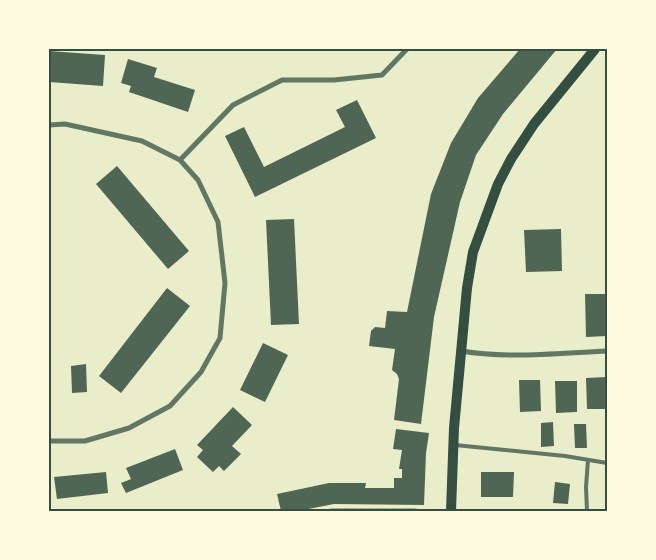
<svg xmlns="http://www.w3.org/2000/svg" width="656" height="560" viewBox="0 0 656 560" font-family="Cabin,sans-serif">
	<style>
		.building { fill: #4f6655 }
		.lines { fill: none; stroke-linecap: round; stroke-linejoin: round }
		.service { stroke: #617663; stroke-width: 4 }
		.minor { stroke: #617663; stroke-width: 5 }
		.secondary { stroke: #344e41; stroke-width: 10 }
		.neatline { fill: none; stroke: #344e41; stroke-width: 2 }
	</style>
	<rect width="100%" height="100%" fill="#e9edc9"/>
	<!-- building -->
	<path class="building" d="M 520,49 L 557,49 L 503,114 L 476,155 L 460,202 L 434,317 L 421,424 L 394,420 L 399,379 L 397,374 L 392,370 L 395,349 L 369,346 L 371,331 L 375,327 L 385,328 L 387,311 L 407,312 L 431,194 L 451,143 L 478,98 Z
		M 49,51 L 105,55 L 103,86 L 49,82 Z
		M 128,59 L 157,68 L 154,77 L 195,90 L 188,112 L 129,92 L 131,86 L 121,83 Z
		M 357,100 L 376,138 L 255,197 L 225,136 L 244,127 L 264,167 L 345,127 L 336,110 Z
		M 117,166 L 189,251 L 168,269 L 96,184 Z
		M 294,219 L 299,324 L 271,325 L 266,220 Z
		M 561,229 L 562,271 L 526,272 L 524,230 Z
		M 167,288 L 190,306 L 121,393 L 99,376 Z
		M 585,294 L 607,294 L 607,336 L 586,337 Z
		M 263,343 L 288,355 L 265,402 L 240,390 Z
		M 86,364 L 87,392 L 72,393 L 71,366 Z
		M 607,377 L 607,409 L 587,409 L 586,378 Z
		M 519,380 L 540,380 L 541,411 L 520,412 Z
		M 555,381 L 577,381 L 577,412 L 556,413 Z
		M 233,407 L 252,425 L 232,446 L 241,454 L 224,471 L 219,466 L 213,472 L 197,457 L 203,450 L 197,445 Z
		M 553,422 L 554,446 L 541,447 L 541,423 Z
		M 574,424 L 586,424 L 587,448 L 575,448 Z
		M 396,429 L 429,433 L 426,453 L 424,505 L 334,504 L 298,511 L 281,511 L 277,494 L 329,483 L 366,483 L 365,488 L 394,488 L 394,478 L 402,478 L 402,469 L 399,469 L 402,450 L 393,449 Z
		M 175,449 L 183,470 L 126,493 L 121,483 L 131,479 L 126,468 Z
		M 106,472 L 108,493 L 57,499 L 54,477 Z
		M 481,472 L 514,472 L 513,497 L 481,497 Z
		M 555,482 L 570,484 L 568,504 L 553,503 Z"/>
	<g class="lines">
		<!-- service -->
		<path class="service" d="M 455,445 L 565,456 L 607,463
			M 587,511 L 586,487 L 588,460"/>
		<!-- minor -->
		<path class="minor" d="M 49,125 L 65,124 L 142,141 L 180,160 L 198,180 L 218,222 L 225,283 L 220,338 L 201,372 L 170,406 L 129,428 L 85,441 L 49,441
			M 180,160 L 233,105 L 282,80 L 334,80 L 382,75 L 407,49
			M 461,351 C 509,359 558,353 607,351
			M 331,511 L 416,511"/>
		<!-- secondary -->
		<path class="secondary" d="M 451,511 L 454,428 L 467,288 L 473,252 L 498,184 L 511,159 L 534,124 L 595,49"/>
	</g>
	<!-- border -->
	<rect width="656" height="560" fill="none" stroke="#fefae0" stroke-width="100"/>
	<rect x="50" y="50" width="556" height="460" class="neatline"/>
</svg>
